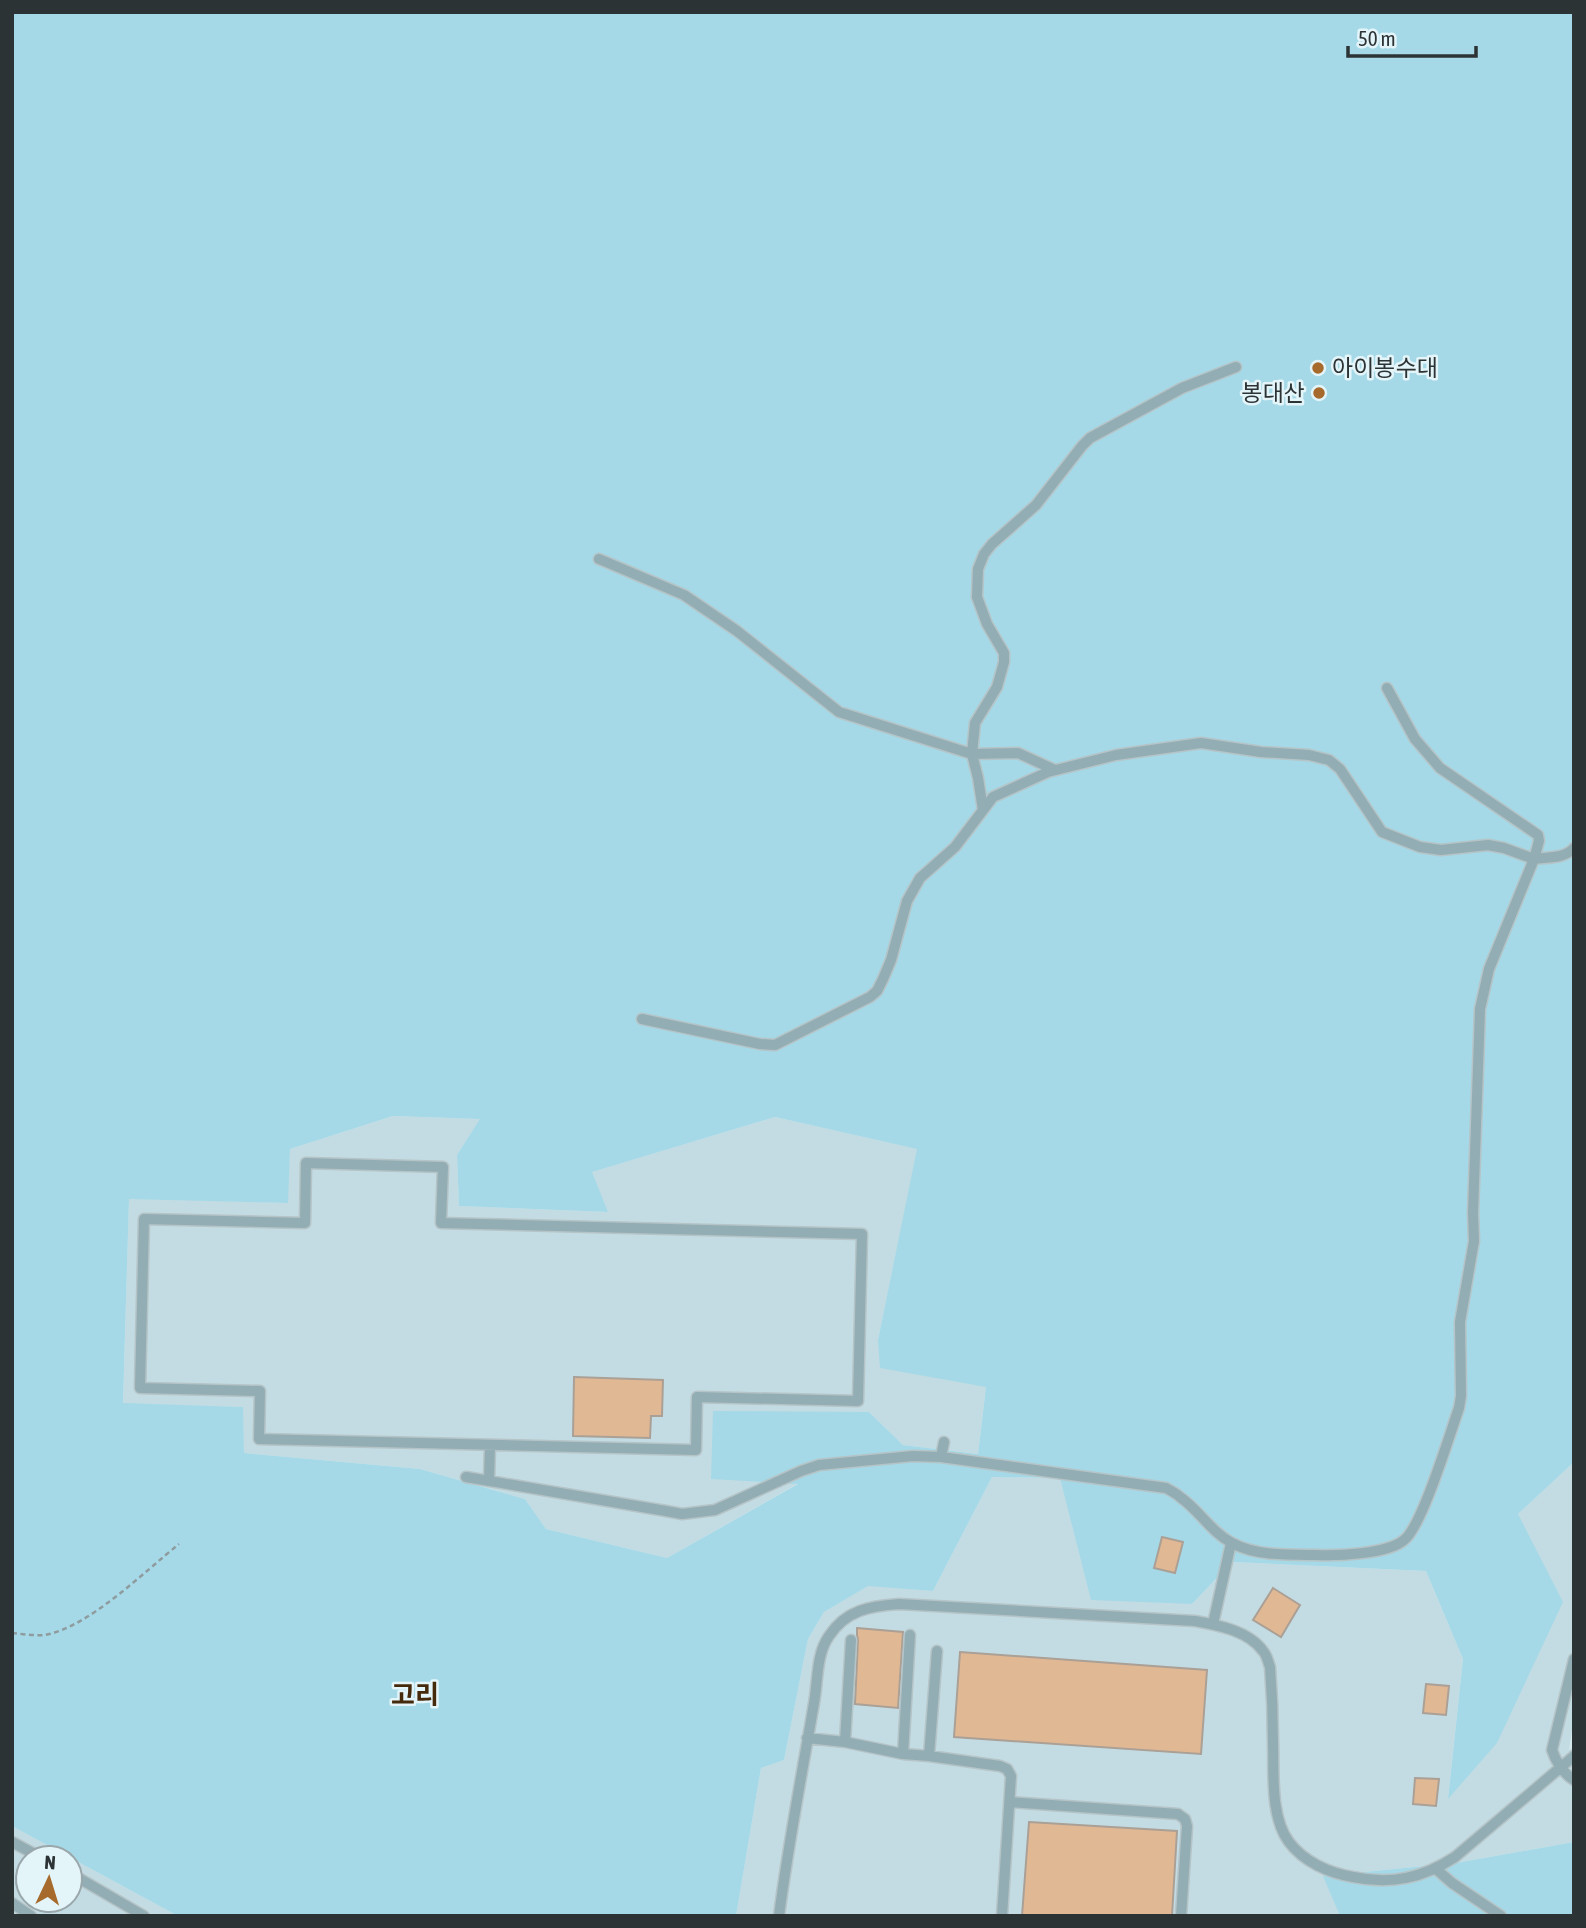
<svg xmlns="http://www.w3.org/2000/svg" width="1586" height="1928" viewBox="0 0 1586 1928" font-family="'Asap Condensed','Noto Sans KR',sans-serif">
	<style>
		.built { fill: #c3dce3; fill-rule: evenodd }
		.green { fill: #a5d9e7; fill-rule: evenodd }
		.building { fill: #e1b894; stroke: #aba096; stroke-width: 2 }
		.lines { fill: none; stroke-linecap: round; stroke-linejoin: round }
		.lane-casing { stroke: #b5c4c7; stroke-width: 13 }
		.path { stroke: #8f9c9f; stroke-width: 2.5; stroke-dasharray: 5 3.5; stroke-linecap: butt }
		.lane { stroke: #93adb4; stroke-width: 10 }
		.poi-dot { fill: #a66a2c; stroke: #e4f5fa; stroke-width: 2.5 }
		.labels { text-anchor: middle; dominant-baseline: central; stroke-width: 5; stroke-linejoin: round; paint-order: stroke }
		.poi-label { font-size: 23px; fill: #2c3335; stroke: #e4f5fa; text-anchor: start }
		.quarter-label { font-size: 26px; font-weight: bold; fill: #45290b; stroke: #e4f5fa }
	</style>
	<rect width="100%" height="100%" fill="#d7e8ec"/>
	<!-- built -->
	<path class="built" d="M 393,1116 L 481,1119 L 457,1155 L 459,1206 L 608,1212 L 591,1172 L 775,1117 L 918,1149 L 878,1340 L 986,1387 L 978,1454 L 903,1445 L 869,1412 L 799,1483 L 667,1558 L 546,1529 L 525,1499 L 420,1469 L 244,1453 L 242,1407 L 123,1404 L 129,1198 L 287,1203 L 290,1149 Z
		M 1574,1462 L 1574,1717 L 1569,1750 L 1574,1747 L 1574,1842 L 1456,1863 L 1324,1876 L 1340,1916 L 736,1916 L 761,1768 L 784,1760 L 808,1639 L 824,1612 L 869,1585 L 933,1591 L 992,1477 L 1060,1478 L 1192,1604 L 1232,1562 L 1426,1571 L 1463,1659 L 1448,1798 L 1518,1514 Z
		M 12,1826 L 178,1916 L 12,1916 ZM 28,1858 L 70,1858 L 70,1900 L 28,1900 Z"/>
	<!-- green -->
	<path class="green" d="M 12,12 L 1574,12 L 1574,1462 L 1518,1514 L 1563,1602 L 1497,1743 L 1448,1799 L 1463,1659 L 1426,1571 L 1232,1562 L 1192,1604 L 1091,1600 L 1060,1478 L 992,1477 L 933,1591 L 868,1586 L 824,1612 L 808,1639 L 784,1760 L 761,1768 L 736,1916 L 178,1916 L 12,1826 ZM 393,1116 L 480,1119 L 457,1155 L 459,1206 L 608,1212 L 592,1172 L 775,1117 L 917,1149 L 878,1340 L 880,1368 L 986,1387 L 978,1454 L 903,1445 L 869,1412 L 713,1411 L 711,1479 L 798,1484 L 667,1558 L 546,1529 L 525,1499 L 420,1469 L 244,1453 L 243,1407 L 123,1403 L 129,1199 L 288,1203 L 290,1149 Z
		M 1574,1842 L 1574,1916 L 1340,1916 L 1323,1876 L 1456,1863 Z"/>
	<!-- building -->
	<path class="building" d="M 574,1377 L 663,1380 L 662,1416 L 651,1416 L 650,1438 L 573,1436 Z
		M 1162,1537 L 1183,1542 L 1175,1573 L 1154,1568 Z
		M 1273,1588 L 1300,1605 L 1281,1637 L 1253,1620 Z
		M 857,1628 L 903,1632 L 898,1708 L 855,1704 L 858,1640 L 857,1635 Z
		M 960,1652 L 1207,1670 L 1201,1754 L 954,1737 Z
		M 1426,1684 L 1449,1686 L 1446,1715 L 1423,1713 Z
		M 1415,1778 L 1439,1779 L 1436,1806 L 1413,1804 Z
		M 1029,1822 L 1177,1831 L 1172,1916 L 1022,1916 Z"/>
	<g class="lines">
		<!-- lane casing -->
		<g class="lane-casing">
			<path id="lane" d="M 599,559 L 684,595 L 737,631 L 839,712 L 972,754 L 975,723 L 997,687 L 1004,662 L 1004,653 L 987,624 L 977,597 L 978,569 L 984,554 L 992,544 L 1036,505 L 1082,446 L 1090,438 L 1182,388 L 1236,367
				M 983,810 L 978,778 L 972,754 L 1018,753 L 1055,770
				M 642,1019 L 760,1044 L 775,1045 L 870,997 L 877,991 L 883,979 L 891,960 L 907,901 L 920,878 L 955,847 L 993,797 L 1048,772 L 1116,755 L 1201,743 L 1261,752 L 1309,755 L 1329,760 L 1340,769 L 1382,832 L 1420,847 L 1441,850 L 1488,845 L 1504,848 L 1534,859 L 1539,841 L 1538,835 L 1440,768 L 1415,739 L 1387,688
				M 306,1163 L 443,1167 L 441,1223 L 862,1234 L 858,1401 L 697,1397 L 696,1450 L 259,1439 L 260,1391 L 140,1388 L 144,1219 L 305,1223 Z
				M 941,1457 L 944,1442
				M 466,1477 L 666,1511 L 682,1514 L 715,1510 L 801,1471 L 819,1465 L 913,1456 L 941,1457 L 1166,1488 C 1171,1491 1176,1493 1180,1497 C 1199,1510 1211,1532 1232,1543 C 1256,1556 1289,1555 1316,1555 C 1337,1556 1388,1554 1404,1540 C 1422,1527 1450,1433 1459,1408 L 1461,1396 L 1460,1322 L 1474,1241 L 1473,1213 L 1480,1009 L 1489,969 L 1534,859 C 1548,857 1564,859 1574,848
				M 489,1481 L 490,1445
				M 1213,1624 L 1231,1543
				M 1574,1659 L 1552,1750 C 1556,1762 1563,1773 1574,1780
				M 807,1738 L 845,1742 L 903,1754 L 929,1756 L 1000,1766 L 1007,1769 L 1011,1776 L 1002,1916
				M 845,1742 L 851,1640
				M 903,1754 L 910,1635
				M 929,1756 L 937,1651
				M 1010,1802 L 1178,1814 L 1185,1819 L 1187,1826 L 1181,1916
				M 12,1842 L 42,1858
				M 1436,1869 L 1452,1883 L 1501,1916
				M 70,1873 L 144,1916
				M 12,1903 L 31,1916
				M 779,1916 C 788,1845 802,1774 814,1703 C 818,1682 816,1654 829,1636 C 846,1610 870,1606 899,1604 L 1195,1621 C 1218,1625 1249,1631 1263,1651 C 1267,1655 1268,1662 1270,1667 C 1272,1692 1273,1717 1273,1742 C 1274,1771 1270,1817 1289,1842 C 1304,1862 1329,1873 1353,1877 C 1391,1885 1423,1878 1455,1857 L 1574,1756"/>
		</g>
		<!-- path -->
		<path class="path" d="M 12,1633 C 23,1634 35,1636 45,1635 C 89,1627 144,1572 179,1544"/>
		<!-- lane -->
		<use href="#lane" class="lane"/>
	</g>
	<!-- markers -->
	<g class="poi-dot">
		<circle cx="1318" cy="368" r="7"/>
		<circle cx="1319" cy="393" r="7"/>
	</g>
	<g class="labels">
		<!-- poi labels -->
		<g class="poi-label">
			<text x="1332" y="368">아이봉수대</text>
			<text x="1305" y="393" text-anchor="end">봉대산</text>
		</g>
		<!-- quarter labels -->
		<g class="quarter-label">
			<text x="415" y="1695">고리</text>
		</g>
	</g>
	<!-- border -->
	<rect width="1586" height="1928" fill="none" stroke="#2c3335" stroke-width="28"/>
	<!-- north arrow -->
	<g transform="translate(49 1879) rotate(4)"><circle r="33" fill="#e4f5fa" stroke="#9aa7ab" stroke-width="2"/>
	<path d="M0-5L12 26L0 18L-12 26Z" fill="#a66a2c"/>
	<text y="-10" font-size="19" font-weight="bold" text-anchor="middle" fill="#2c3335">N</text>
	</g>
	<!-- scale -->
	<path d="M1348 46v10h128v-10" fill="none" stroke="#2c3335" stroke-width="3.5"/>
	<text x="1358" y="46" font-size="21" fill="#2c3335" stroke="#e4f5fa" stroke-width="5" paint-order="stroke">50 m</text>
</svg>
